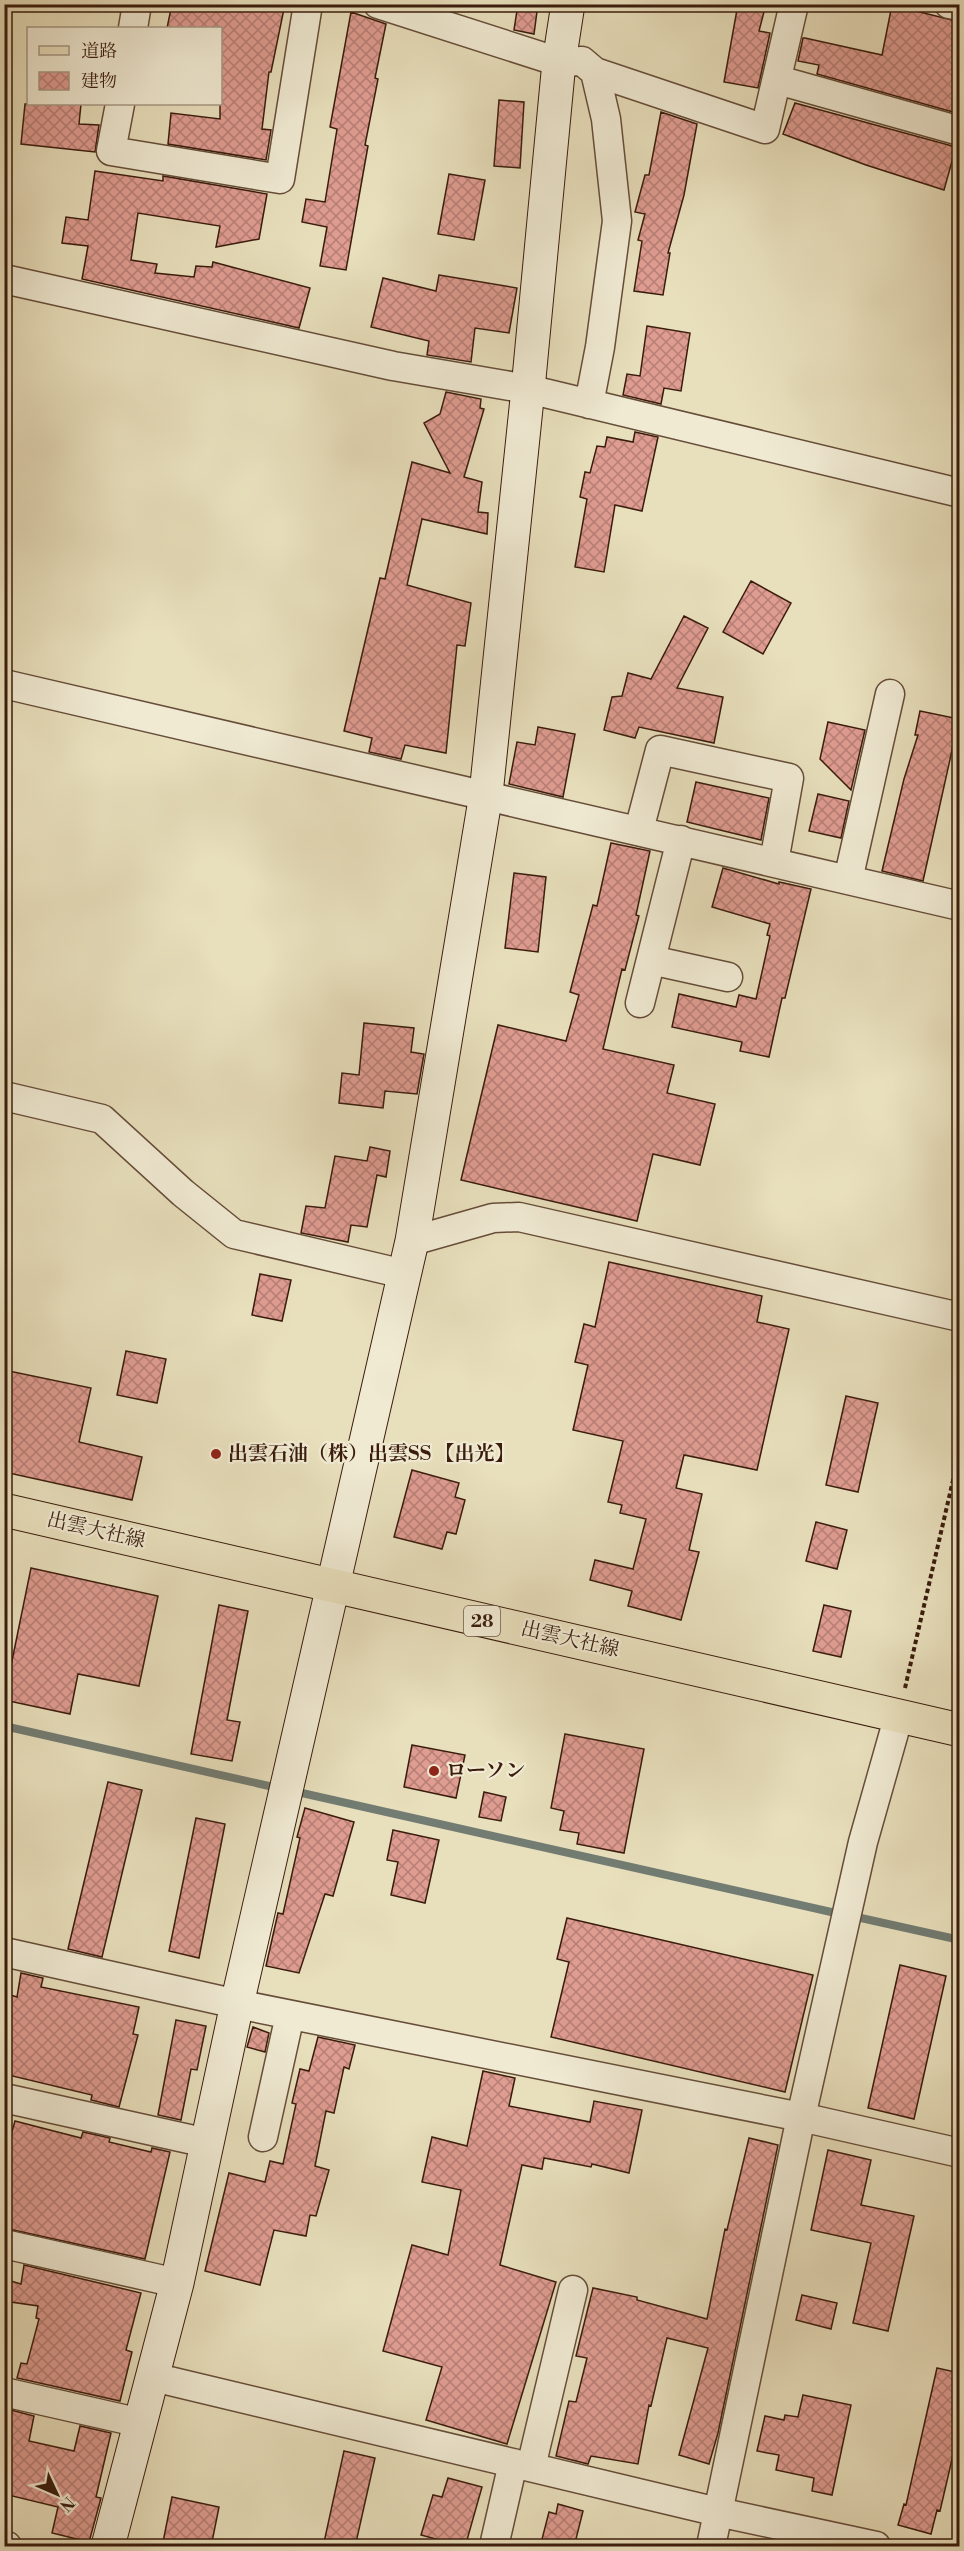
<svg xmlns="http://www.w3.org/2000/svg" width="964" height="2551" viewBox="0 0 964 2551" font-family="'Libre Bodoni','Noto Serif JP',serif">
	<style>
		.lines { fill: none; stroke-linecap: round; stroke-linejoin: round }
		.stream { stroke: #727c72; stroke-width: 8 }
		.building { fill: url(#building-cross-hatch); stroke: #3a1c0d; stroke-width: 1.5 }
		.street-casing { stroke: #664d39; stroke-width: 31 }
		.secondary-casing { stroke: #3a1c0d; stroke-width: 35 }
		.primary-casing { stroke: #3a1c0d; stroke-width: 35 }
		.path { stroke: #3a1c0d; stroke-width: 4; stroke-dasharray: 4.5 3; stroke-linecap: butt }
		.street { stroke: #f0ead3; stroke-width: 28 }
		.secondary { stroke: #f0ead3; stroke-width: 33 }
		.primary { stroke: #e8dfbc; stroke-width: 33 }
		.poi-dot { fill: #8f2418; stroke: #f0ead3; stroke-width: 2 }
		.labels { text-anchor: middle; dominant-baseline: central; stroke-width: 4.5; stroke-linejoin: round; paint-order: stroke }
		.shield { fill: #f0ead3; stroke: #715a48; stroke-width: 1.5 }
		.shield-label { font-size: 18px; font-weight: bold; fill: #3a1c0d }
		.poi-label { font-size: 20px; font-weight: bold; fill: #3a1c0d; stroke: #f0ead3; text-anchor: start }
		.street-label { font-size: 20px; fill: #3a1c0d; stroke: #f0ead3 }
	</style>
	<defs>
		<pattern id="building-cross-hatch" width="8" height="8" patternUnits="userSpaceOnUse" patternTransform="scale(1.5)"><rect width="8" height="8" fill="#df9c91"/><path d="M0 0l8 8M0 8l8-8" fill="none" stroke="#b67e75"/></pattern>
	</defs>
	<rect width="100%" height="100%" fill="#e8dfbc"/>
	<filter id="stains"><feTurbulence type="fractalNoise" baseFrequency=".00333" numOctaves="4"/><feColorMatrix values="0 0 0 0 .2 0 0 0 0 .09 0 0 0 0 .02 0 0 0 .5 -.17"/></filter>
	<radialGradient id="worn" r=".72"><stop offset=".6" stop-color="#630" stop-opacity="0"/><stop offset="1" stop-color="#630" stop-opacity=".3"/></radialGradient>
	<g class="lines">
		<!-- stream -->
		<path class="stream" d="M 4,1726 L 278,1788
			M 293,1791 L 840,1914
			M 852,1916 L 960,1940"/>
	</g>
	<!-- building -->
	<path class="building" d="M 172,4 L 285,4 L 271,72 L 269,72 L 262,129 L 271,130 L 266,160 L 168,144 L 171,113 L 220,119 L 220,28 L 167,28 Z
		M 518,4 L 538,4 L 534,34 L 514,30 Z
		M 738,4 L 766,4 L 759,31 L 770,33 L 758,88 L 724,82 Z
		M 892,5 L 960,22 L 960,114 L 817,74 L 819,65 L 798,61 L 803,38 L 805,38 L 882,55 Z
		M 351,12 L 386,24 L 375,78 L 378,79 L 365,145 L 368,146 L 346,270 L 320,266 L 327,227 L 302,222 L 306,199 L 325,202 L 337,129 L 330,127 Z
		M 499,100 L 524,102 L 520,168 L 494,166 Z
		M 795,103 L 956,147 L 944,190 L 866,165 L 783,134 Z
		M 25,104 L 81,104 L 79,124 L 99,125 L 95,152 L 21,144 Z
		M 661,112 L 697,124 L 684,195 L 668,253 L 670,253 L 663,295 L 634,291 L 642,241 L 638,240 L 645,214 L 635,212 L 645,175 L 649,175 Z
		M 95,171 L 163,181 L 163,176 L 267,194 L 259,239 L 216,247 L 220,226 L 138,213 L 131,260 L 157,264 L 155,273 L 194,277 L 196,266 L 212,267 L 213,262 L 310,288 L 299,328 L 82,279 L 88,246 L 62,243 L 66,217 L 88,220 Z
		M 449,174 L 485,180 L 474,240 L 438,234 Z
		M 439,275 L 517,288 L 509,333 L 475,328 L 471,362 L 427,355 L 429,341 L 371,327 L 383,278 L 436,291 Z
		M 647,326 L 690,333 L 681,391 L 664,388 L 661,404 L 623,395 L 627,374 L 640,376 Z
		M 446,392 L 481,399 L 480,408 L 484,409 L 464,477 L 482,482 L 478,512 L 488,513 L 487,534 L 422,519 L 407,585 L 471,603 L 465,646 L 457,645 L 446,753 L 405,745 L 401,759 L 369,752 L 372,738 L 344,731 L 380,578 L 385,579 L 412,462 L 450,473 L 424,423 L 440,414 Z
		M 635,432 L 658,437 L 642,511 L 615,505 L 604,572 L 575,567 L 587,499 L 580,497 L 585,472 L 590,473 L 597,446 L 605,447 L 607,437 L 633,442 Z
		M 751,581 L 791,603 L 763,654 L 723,632 Z
		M 684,616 L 708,628 L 677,688 L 723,697 L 714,743 L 639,727 L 635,738 L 604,730 L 612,697 L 622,696 L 628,673 L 651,679 Z
		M 920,711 L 959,719 L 923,881 L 882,871 L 904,779 L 918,735 L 915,735 Z
		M 828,722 L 865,730 L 851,790 L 820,759 Z
		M 538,727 L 575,734 L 563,797 L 509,784 L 517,742 L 535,745 Z
		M 696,782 L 769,798 L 761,840 L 687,822 Z
		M 818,794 L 849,801 L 841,838 L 809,831 Z
		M 611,843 L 650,851 L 636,915 L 639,916 L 625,970 L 622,969 L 603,1049 L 674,1065 L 667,1093 L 715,1104 L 700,1165 L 653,1154 L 637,1221 L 461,1180 L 498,1025 L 566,1041 L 579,995 L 570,992 L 593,905 L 597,906 Z
		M 723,868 L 779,884 L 779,882 L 811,889 L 785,998 L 782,998 L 769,1057 L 740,1051 L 742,1042 L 672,1027 L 679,994 L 736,1007 L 739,995 L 756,999 L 770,936 L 767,935 L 770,924 L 712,907 Z
		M 514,873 L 546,877 L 538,952 L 505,948 Z
		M 364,1023 L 414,1028 L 411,1052 L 424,1054 L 417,1094 L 385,1091 L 383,1108 L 339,1103 L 342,1073 L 359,1075 Z
		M 370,1147 L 390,1151 L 386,1177 L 377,1175 L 367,1227 L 351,1225 L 348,1242 L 301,1233 L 306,1206 L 325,1208 L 335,1156 L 367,1161 Z
		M 609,1262 L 762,1296 L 757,1322 L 789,1329 L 757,1470 L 684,1455 L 676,1488 L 702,1494 L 689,1550 L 699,1552 L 681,1620 L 628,1606 L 632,1591 L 590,1580 L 595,1560 L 633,1569 L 646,1519 L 620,1513 L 622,1505 L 608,1502 L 623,1441 L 573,1430 L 588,1365 L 575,1362 L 584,1324 L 595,1327 Z
		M 260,1274 L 291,1280 L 282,1321 L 252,1315 Z
		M 126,1351 L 166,1359 L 157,1403 L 117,1395 Z
		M 4,1370 L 91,1388 L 79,1442 L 142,1457 L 132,1500 L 4,1472 Z
		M 846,1396 L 878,1403 L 858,1492 L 826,1485 Z
		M 412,1470 L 459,1483 L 455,1497 L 465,1500 L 456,1534 L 447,1532 L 442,1549 L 394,1537 Z
		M 816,1522 L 847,1530 L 837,1569 L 806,1561 Z
		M 31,1568 L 158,1596 L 139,1686 L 78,1674 L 70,1714 L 4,1700 Z
		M 219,1605 L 248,1611 L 227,1720 L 240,1722 L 232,1761 L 191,1754 Z
		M 824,1605 L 851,1611 L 841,1657 L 813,1651 Z
		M 565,1734 L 644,1749 L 624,1853 L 577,1844 L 579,1833 L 560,1830 L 564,1811 L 551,1808 Z
		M 412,1745 L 465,1755 L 456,1798 L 404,1787 Z
		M 108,1782 L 142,1790 L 102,1957 L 68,1949 Z
		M 484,1792 L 506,1797 L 501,1821 L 479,1817 Z
		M 305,1808 L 354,1822 L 333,1896 L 325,1894 L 299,1973 L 266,1966 L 278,1913 L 283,1914 L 300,1838 L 297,1837 Z
		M 196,1818 L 225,1824 L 199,1958 L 169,1951 Z
		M 393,1830 L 439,1840 L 425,1903 L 391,1895 L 398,1862 L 387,1860 Z
		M 567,1918 L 813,1975 L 785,2092 L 551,2037 L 569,1962 L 557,1959 Z
		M 900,1965 L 946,1976 L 914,2119 L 868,2108 Z
		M 21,1973 L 43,1978 L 41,1987 L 139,2007 L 133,2034 L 138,2035 L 119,2107 L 91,2100 L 92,2095 L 4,2074 L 4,1993 L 17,1997 Z
		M 176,2020 L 206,2026 L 197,2070 L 191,2069 L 181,2120 L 158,2115 Z
		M 253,2027 L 269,2033 L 265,2052 L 247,2047 Z
		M 318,2037 L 355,2045 L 349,2069 L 344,2067 L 334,2113 L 326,2111 L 315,2166 L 329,2170 L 316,2216 L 310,2215 L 306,2236 L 274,2230 L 260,2285 L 205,2271 L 229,2173 L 265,2182 L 270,2161 L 283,2164 L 296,2104 L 292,2103 L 300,2069 L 309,2071 Z
		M 483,2071 L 515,2078 L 509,2106 L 590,2122 L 594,2101 L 642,2110 L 629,2173 L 592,2164 L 591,2167 L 544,2158 L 542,2169 L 522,2165 L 500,2265 L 556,2282 L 507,2444 L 426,2420 L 442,2367 L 383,2351 L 412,2245 L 448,2255 L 461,2190 L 422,2182 L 432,2137 L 467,2146 Z
		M 15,2121 L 81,2138 L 83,2132 L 110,2138 L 109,2142 L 151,2152 L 152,2148 L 170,2152 L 145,2259 L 4,2228 L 4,2160 Z
		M 749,2138 L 778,2145 L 718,2433 L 709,2464 L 679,2455 L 708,2348 L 667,2338 L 651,2406 L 649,2405 L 638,2464 L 591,2456 L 588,2464 L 556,2456 L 569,2401 L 576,2402 L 587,2358 L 576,2356 L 593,2288 L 637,2297 L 637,2300 L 707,2319 L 725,2229 L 727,2230 Z
		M 828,2150 L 871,2160 L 861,2205 L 914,2216 L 888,2331 L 853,2323 L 871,2243 L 811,2230 Z
		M 24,2265 L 141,2293 L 126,2350 L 132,2352 L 120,2401 L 17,2378 L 21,2363 L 27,2364 L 39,2319 L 36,2318 L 38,2306 L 4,2301 L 4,2279 L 21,2284 Z
		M 802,2295 L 837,2303 L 831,2329 L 796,2320 Z
		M 937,2368 L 960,2373 L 960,2425 L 940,2511 L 937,2510 L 931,2534 L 898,2525 L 904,2504 L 906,2505 Z
		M 803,2395 L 851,2405 L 832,2495 L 812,2491 L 814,2478 L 776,2470 L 779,2455 L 757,2451 L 765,2416 L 784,2420 L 785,2415 L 798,2417 Z
		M 11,2410 L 34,2416 L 29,2441 L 74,2451 L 80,2426 L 111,2433 L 96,2497 L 101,2498 L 89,2542 L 52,2533 L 58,2507 L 4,2494 L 4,2440 Z
		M 344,2451 L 375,2458 L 355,2547 L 323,2547 Z
		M 448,2478 L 482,2487 L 465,2547 L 421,2535 L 433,2495 L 442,2497 Z
		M 172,2497 L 219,2507 L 211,2547 L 162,2547 Z
		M 558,2504 L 583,2511 L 574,2547 L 540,2547 L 549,2512 L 556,2514 Z"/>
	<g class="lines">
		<!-- street casing -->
		<g class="street-casing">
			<path id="street" d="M 378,4 L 559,62 L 582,61 L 595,72 L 606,119 L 617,221 L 600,347 L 589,404
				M 949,4 L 960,6
				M 133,28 L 137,4
				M 595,72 L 765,129 L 794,4
				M 778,80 L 960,131
				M 120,104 L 111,151 L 280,179 L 308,4
				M 4,279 L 393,366 L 528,389 L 960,493
				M 4,684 L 960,906
				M 639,830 L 660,750 L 789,778 L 774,862
				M 848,880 L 890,694
				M 651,960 L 728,977
				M 640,1003 L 681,840
				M 4,1096 L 102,1119 L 183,1193 L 234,1234 L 404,1274
				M 412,1241 L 493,1218 L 519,1217 L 960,1317
				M 4,1952 L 237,2004 L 801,2117 L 960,2153
				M 4,2098 L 207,2143
				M 263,2137 L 290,2015
				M 4,2244 L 177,2283
				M 153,2377 L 718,2512 L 876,2546
				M 4,2392 L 141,2423
				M 531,2467 L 573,2290
				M 4,2546 L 7,2546
				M 494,2546 L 513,2463
				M 711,2546 L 801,2117 L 863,1842 L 899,1715"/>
		</g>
		<!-- secondary casing -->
		<g class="secondary-casing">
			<path id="secondary" d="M 108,2546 L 177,2283 L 237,2004 L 412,1241 L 486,794 L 528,389 L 559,62 L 568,4"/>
		</g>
		<!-- primary casing -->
		<g class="primary-casing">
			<path id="primary" d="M 4,1510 L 960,1730"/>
		</g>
		<!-- path -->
		<path class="path" d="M 905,1688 L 960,1450"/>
		<!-- street -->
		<use href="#street" class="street"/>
		<!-- secondary -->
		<use href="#secondary" class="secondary"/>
		<!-- primary -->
		<use href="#primary" class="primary"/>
	</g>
	<!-- markers -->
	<g class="poi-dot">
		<circle cx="216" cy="1454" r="6"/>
		<circle cx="434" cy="1771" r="6"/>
	</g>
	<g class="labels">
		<!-- shield labels -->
		<rect class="shield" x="464" y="1606" width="36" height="30" rx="4.5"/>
		<g class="shield-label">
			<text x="482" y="1621">28</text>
		</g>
		<!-- poi labels -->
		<g class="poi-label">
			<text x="228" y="1454">出雲石油（株）出雲SS 【出光】</text>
			<text x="446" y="1771">ローソン</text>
		</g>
		<!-- street labels -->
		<g class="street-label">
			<text transform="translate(96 1531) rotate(13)">出雲大社線</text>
			<text transform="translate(570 1640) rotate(13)">出雲大社線</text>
		</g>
	</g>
	<!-- margin -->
	<rect width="964" height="2551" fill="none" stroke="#e8dfbc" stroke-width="24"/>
	<rect x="6" y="6" width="952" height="2539" fill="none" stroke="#3a1c0d" stroke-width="3"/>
	<rect x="12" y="12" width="940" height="2527" fill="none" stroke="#3a1c0d" stroke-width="1.5"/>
	<!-- legend -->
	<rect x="27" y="27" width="195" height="78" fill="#f0ead3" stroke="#a79884" stroke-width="1.5"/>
	<rect x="39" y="46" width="30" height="9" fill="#e8dfbc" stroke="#a79884" stroke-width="1.5"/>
	<text x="81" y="57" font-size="18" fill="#3a1c0d">道路</text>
	<rect x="39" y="72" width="30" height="18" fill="url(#building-cross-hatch)" stroke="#a79884" stroke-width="1.5"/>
	<text x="81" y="87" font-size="18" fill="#3a1c0d">建物</text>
	<!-- north arrow -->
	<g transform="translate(57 2494) rotate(134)" stroke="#f0ead3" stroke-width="4.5" paint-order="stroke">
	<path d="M0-4.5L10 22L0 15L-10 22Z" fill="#3a1c0d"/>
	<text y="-9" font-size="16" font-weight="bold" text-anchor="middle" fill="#3a1c0d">N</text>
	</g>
	<rect width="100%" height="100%" filter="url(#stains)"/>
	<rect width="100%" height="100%" fill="url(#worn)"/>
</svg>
